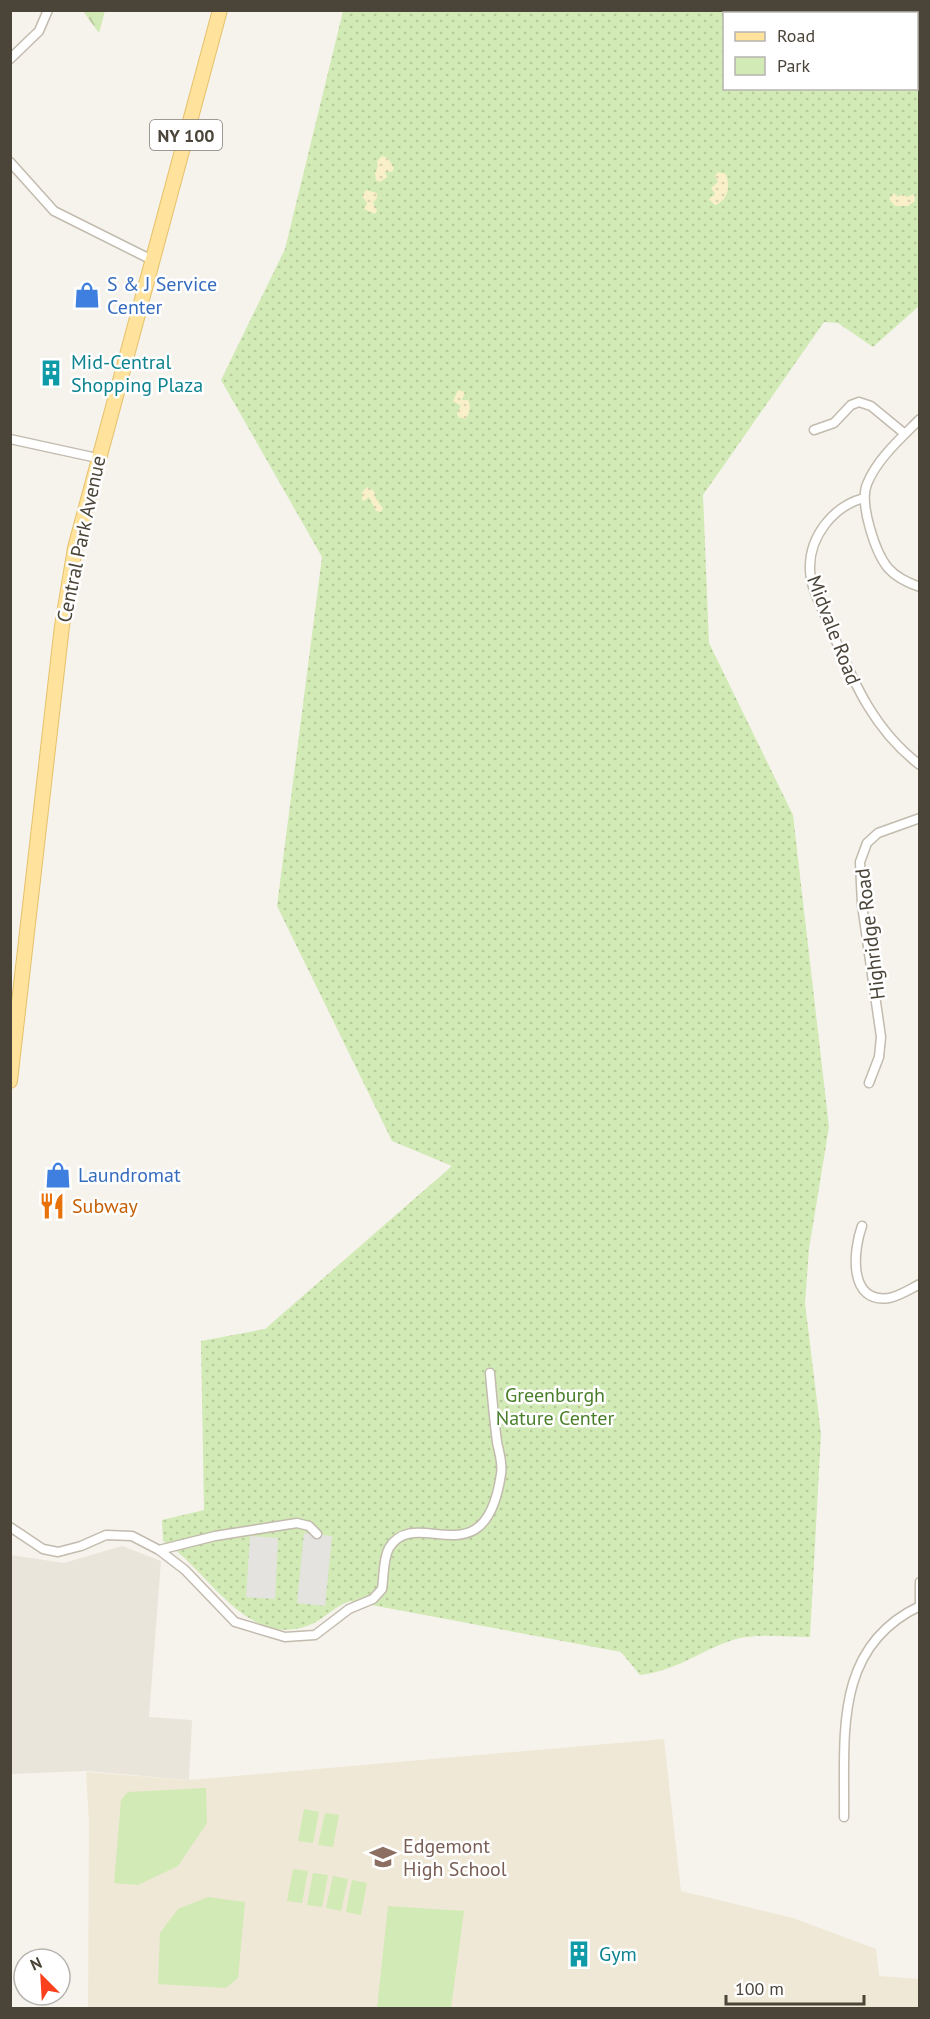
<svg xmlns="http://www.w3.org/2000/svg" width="930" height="2019" viewBox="0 0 930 2019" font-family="'PT Sans',sans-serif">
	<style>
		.residential { fill: #eae5da }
		.education { fill: #efe8d6 }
		.green { fill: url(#green-dots); fill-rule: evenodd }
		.forest { fill: url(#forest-firs) }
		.sand { fill: url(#sand-dots) }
		.pitch { fill: #d2eab5 }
		.parking { fill: #e5e3e0 }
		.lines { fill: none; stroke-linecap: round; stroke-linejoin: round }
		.street-casing { stroke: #c2bbae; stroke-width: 11 }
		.primary-casing { stroke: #e6c16a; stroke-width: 16 }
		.street { stroke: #fff; stroke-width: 8 }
		.primary { stroke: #ffe39c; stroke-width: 14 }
		.labels { text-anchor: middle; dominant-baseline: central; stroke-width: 5; stroke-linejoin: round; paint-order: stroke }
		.shield { fill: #fff; stroke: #817c74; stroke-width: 1.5 }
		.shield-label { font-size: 18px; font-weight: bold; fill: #4b4439 }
		.shop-label { font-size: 20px; fill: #366cbe; stroke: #fff; text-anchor: start }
		.culture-label { font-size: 20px; fill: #0d838f; stroke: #fff; text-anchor: start }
		.street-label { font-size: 20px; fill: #4b4439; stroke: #fff }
		.food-label { font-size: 20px; fill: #c56008; stroke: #fff; text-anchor: start }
		.park-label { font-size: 20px; fill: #4a7f2a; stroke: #fff }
		.education-label { font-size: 20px; fill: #785e54; stroke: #fff; text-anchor: start }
	</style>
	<defs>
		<pattern id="green-dots" width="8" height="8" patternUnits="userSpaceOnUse" patternTransform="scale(1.5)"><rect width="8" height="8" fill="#d2eab5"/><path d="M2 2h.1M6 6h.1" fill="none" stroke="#b6ca9c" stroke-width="1.8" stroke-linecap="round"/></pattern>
		<pattern id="forest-firs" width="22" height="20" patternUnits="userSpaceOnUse" patternTransform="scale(1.5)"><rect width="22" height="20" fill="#d2eab5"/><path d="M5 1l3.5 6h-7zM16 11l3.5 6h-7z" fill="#b6ca9c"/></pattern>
		<pattern id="sand-dots" width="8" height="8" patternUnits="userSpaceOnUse" patternTransform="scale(1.5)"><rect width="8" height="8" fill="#f9efc9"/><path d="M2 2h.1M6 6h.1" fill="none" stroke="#d7cead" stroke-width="1.8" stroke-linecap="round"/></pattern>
	</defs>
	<rect width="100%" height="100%" fill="#f6f3ec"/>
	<!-- residential -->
	<path class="residential" d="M 122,1546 L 161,1561 L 149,1717 L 192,1720 L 189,1780 L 86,1771 L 11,1774 L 10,1555 L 64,1563 Z"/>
	<!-- education -->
	<path class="education" d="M 664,1739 L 681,1891 L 793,1918 L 876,1949 L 879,1976 L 919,1979 L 919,2008 L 88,2008 L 89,1822 L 86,1772 L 189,1780 Z"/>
	<!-- green -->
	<path class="green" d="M 343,11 L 919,11 L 919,306 L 873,347 L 838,323 L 824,322 L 703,495 L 709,643 L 793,815 L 829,1127 L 809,1249 L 805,1303 L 821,1434 L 810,1637 C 784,1637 752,1632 727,1642 C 695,1654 677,1670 640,1675 L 621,1652 L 350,1601 C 333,1607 324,1620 307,1626 C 245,1648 207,1568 163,1541 L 162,1520 L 204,1510 L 201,1341 L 265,1329 L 452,1166 L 392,1141 L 277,906 L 322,557 L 221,380 L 285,249 ZM 724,14 L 916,14 L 916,88 L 724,88 Z"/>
	<!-- forest -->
	<path class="forest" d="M 83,11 L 105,11 L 99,33 Z"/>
	<!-- sand -->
	<path class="sand" d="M 382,156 L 388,158 L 394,168 L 392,172 L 385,171 L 387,177 L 380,182 L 376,180 L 375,173 L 378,166 L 377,161 Z
		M 718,172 L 726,174 C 730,186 729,200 715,205 L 709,199 L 715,194 L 711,188 L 718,182 L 715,176 Z
		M 366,190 L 377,193 L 377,198 L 373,203 L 377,210 L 375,214 L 364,209 L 367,203 L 362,196 Z
		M 894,193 L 898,197 L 902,194 L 907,197 L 914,194 L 915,201 L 908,206 L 895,206 L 889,199 Z
		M 458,390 L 465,392 L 462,400 L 468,400 C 471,404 470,415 465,419 L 458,417 L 457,413 L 461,406 L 453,401 Z
		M 367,487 L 374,491 L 376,499 L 383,508 L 381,512 L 376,511 L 369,497 L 364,501 L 362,500 L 362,492 Z"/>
	<!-- pitch -->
	<path class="pitch" d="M 206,1788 L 207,1823 L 178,1866 L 138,1885 L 114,1883 L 121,1800 L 128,1792 Z
		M 304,1809 L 319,1812 L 313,1843 L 298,1841 Z
		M 325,1813 L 339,1815 L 333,1847 L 318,1845 Z
		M 293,1869 L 308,1871 L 302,1903 L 287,1901 Z
		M 313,1873 L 328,1875 L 322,1907 L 307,1905 Z
		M 333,1876 L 348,1879 L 341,1911 L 326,1908 Z
		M 352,1880 L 367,1883 L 361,1915 L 346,1912 Z
		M 208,1897 L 245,1902 L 238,1978 L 226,1988 L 158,1984 L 160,1933 L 178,1909 Z
		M 388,1906 L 464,1911 L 451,2008 L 377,2008 Z"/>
	<!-- parking -->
	<path class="parking" d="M 304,1533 L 332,1536 L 325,1606 L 297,1603 Z
		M 250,1536 L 278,1538 L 275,1599 L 246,1597 Z"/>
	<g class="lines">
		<!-- street casing -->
		<g class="street-casing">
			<path id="street" d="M 10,59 L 39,31 L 48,10
				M 10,162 L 54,211 L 152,260
				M 920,419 C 901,438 877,459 867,484 C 859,503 875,552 888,568 C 896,577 908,583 920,587
				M 814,430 L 834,423 L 851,405 L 859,402 L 871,406 L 905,434
				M 10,439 L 97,458
				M 864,498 C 833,506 809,537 810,569 C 810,588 822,607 829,625 C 852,678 872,729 920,765
				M 869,1083 L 879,1057 L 881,1037 L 862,905 L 860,862 L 867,843 L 878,833 L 920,818
				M 862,1226 C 853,1250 848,1304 889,1298 C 900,1296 910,1289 920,1284
				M 10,1527 L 43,1549 L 58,1552 L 81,1546 L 106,1535 L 132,1536 L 159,1550 L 185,1570 L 235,1622 L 285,1637 L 315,1635 L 349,1609 L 373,1599 L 382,1589 C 384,1576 383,1559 389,1548 C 416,1503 485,1583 501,1474 C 503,1464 499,1452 497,1442 C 494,1419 492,1396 490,1373
				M 159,1550 L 215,1536 L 297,1523 L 309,1526 L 317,1534
				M 920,1582 L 920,1605
				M 844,1817 C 845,1735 833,1647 920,1606"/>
		</g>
		<!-- primary casing -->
		<g class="primary-casing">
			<path id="primary" d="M 10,1081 L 62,626 L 75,548 L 220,10"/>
		</g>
		<!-- street -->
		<use href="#street" class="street"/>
		<!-- primary -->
		<use href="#primary" class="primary"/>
	</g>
	<!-- icons -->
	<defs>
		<g id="shop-bare" transform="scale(2.07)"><path d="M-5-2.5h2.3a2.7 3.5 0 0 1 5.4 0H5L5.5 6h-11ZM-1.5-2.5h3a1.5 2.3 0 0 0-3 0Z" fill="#3f7fe0" stroke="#fff" stroke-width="2.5" paint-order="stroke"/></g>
		<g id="building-bare" transform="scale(2.07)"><path d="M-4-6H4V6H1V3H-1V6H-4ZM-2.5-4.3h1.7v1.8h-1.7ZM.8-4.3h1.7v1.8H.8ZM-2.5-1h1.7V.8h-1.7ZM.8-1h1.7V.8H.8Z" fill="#0f9aa8" stroke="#fff" stroke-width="2.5" paint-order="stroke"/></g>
		<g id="restaurant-bare" transform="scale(2.07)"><path d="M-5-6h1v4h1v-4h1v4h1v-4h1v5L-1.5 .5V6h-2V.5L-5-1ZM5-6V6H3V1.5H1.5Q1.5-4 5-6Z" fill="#e8710a" stroke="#fff" stroke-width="2.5" paint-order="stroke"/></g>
		<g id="school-bare" transform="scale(2.07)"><path d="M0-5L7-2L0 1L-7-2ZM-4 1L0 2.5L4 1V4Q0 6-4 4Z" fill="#8d6e63" stroke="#fff" stroke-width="2.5" paint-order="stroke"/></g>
	</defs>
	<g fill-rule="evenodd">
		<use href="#shop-bare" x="87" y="295"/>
		<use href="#building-bare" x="51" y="373"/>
		<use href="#shop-bare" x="58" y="1175"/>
		<use href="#restaurant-bare" x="52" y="1206"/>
		<use href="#school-bare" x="383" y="1857"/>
		<use href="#building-bare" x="579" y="1954"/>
	</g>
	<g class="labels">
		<!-- shield labels -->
		<rect class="shield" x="150" y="120" width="72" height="30" rx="4.5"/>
		<g class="shield-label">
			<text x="186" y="135">NY 100</text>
		</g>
		<!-- shop labels -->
		<g class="shop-label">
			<text x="107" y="284">S &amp; J Service<tspan x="107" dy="23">Center</tspan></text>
			<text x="78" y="1175">Laundromat</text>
		</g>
		<!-- culture labels -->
		<g class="culture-label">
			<text x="71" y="362">Mid-Central<tspan x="71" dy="23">Shopping Plaza</tspan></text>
			<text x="599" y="1954">Gym</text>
		</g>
		<!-- street labels -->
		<g class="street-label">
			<text transform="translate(81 539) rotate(-78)">Central Park Avenue</text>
			<text transform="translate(834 630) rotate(69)">Midvale Road</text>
			<text transform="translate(870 934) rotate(-97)">Highridge Road</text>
		</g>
		<!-- food labels -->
		<g class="food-label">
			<text x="72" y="1206">Subway</text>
		</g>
		<!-- park labels -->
		<g class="park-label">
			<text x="555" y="1395">Greenburgh<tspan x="555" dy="23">Nature Center</tspan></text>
		</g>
		<!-- education labels -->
		<g class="education-label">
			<text x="403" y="1846">Edgemont<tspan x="403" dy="23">High School</tspan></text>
		</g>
	</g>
	<!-- border -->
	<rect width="930" height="2019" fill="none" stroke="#4b4439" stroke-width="24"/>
	<!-- legend -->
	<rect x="723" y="12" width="195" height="78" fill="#ffffff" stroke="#b7b4b0" stroke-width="1.5"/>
	<rect x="735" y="32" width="30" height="9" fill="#ffe39c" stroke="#b7b4b0" stroke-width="1.5"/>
	<text x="777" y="42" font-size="18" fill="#4b4439">Road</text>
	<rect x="735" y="57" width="30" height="18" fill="#d2eab5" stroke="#b7b4b0" stroke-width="1.5"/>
	<text x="777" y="72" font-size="18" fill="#4b4439">Park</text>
	<!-- north arrow -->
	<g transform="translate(42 1977) rotate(336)"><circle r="28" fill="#ffffff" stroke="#b7b4b0" stroke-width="1.5"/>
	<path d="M0-4.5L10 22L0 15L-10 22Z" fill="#fc3f1d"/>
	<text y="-9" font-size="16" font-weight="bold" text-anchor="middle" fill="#4b4439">N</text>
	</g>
	<!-- scale -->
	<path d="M726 1995v9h138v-9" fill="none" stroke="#4b4439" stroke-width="3"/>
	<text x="735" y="1995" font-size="18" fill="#4b4439" stroke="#ffffff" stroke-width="4.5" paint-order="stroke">100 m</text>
</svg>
